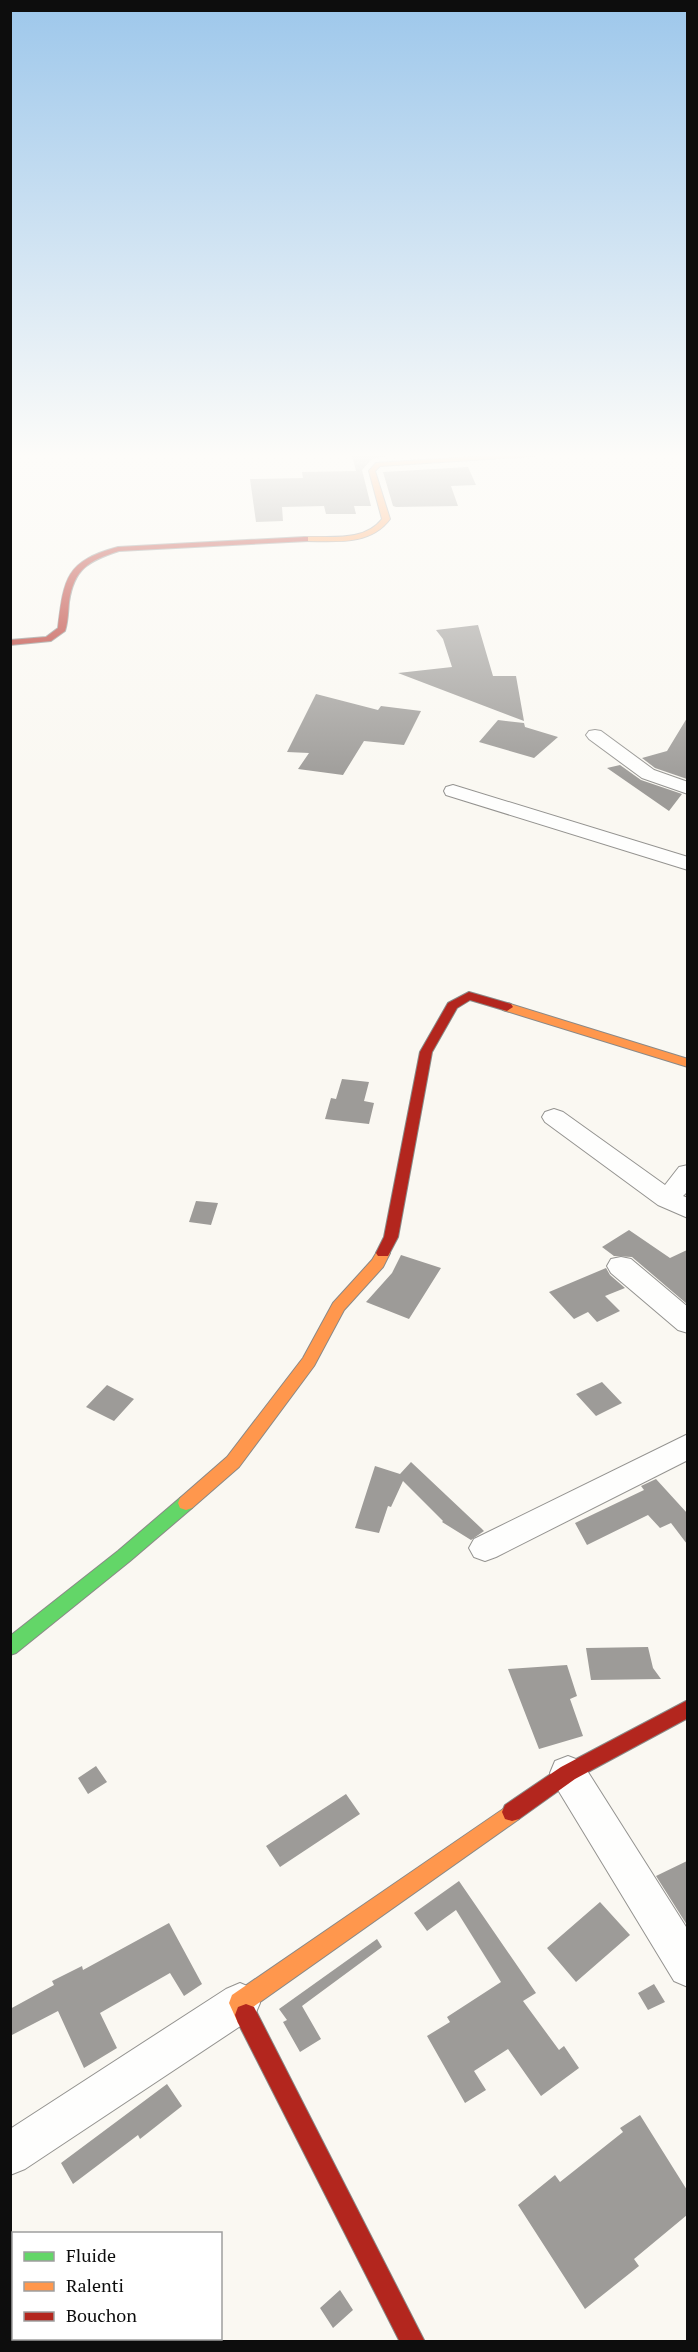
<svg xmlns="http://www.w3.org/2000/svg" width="698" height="2352" viewBox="0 0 698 2352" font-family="'PT Serif',serif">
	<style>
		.building { fill: #9d9b98 }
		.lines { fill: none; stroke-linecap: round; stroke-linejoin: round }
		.street-casing { stroke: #949390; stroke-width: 2 }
		.fast-casing { stroke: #8a8987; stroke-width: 2 }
		.slow-casing { stroke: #8a8987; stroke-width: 2 }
		.jam-casing { stroke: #8a8987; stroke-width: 2 }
		.street { fill: #fefefd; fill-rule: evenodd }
		.fast { fill: #63d668; fill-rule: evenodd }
		.slow { fill: #ff974d; fill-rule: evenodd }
		.jam { fill: #b3261e; fill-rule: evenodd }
	</style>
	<rect width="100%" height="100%" fill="#faf8f2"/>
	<!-- building -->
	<path class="building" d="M 352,456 L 389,456 L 372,459 L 362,470 L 371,506 L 354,506 L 356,514 L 326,514 L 324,506 L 282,507 L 283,521 L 256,522 L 250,479 L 303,478 L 302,472 L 356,471 Z
		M 468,467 L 476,485 L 451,486 L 458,506 L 396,507 L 393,506 L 383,472 Z
		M 478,625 L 493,676 L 516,676 L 524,721 L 398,673 L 452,667 L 443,639 L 436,630 Z
		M 316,694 L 378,710 L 381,706 L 421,711 L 404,745 L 364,741 L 343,775 L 298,769 L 309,753 L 287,752 Z
		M 687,718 L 687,779 L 655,768 L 642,758 L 667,751 Z
		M 498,720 L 524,723 L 525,727 L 558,737 L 534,758 L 479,742 Z
		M 620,765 L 641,780 L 682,794 L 669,811 L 607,768 Z
		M 342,1079 L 369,1082 L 364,1101 L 374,1103 L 369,1124 L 325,1119 L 331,1098 L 336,1099 Z
		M 196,1201 L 218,1203 L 211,1225 L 189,1222 Z
		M 629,1230 L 670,1258 L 687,1250 L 687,1304 L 632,1257 L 614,1256 L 602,1247 Z
		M 401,1255 L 441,1268 L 409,1319 L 366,1302 L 392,1273 Z
		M 606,1268 L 610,1275 L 625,1288 L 605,1296 L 620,1311 L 597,1322 L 588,1312 L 574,1319 L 549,1292 Z
		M 602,1382 L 622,1403 L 596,1416 L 576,1394 Z
		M 107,1385 L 134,1399 L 114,1421 L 86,1407 Z
		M 411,1462 L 481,1528 L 484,1531 L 471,1540 L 442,1522 L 443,1521 L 403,1481 L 391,1507 L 388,1506 L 379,1533 L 355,1528 L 375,1466 L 400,1474 Z
		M 656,1479 L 687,1513 L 687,1544 L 671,1523 L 660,1528 L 648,1515 L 587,1545 L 575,1523 L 644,1490 L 641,1486 Z
		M 648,1647 L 653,1668 L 661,1679 L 591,1680 L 586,1648 Z
		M 567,1665 L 577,1696 L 570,1699 L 583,1736 L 539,1749 L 508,1669 Z
		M 96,1766 L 107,1782 L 88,1794 L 78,1778 Z
		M 346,1794 L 360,1814 L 280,1867 L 266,1846 Z
		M 687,1861 L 687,1925 L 656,1876 Z
		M 459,1881 L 536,1993 L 523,2001 L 559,2050 L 564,2046 L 579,2068 L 541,2096 L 508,2049 L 474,2071 L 486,2090 L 465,2103 L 427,2036 L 450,2022 L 447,2017 L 501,1982 L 456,1910 L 427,1931 L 414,1913 Z
		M 600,1902 L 630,1935 L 576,1982 L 547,1948 Z
		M 169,1923 L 202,1984 L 184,1996 L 170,1973 L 100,2013 L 117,2048 L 84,2068 L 58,2011 L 10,2036 L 10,2009 L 54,1985 L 52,1981 L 82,1966 L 83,1970 Z
		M 377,1939 L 382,1947 L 302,2006 L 321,2039 L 300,2052 L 283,2022 L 287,2020 L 279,2009 Z
		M 654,1984 L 665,2002 L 648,2010 L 638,1993 Z
		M 167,2084 L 182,2106 L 140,2139 L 138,2135 L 73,2184 L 61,2163 Z
		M 640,2115 L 687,2190 L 687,2215 L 634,2259 L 639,2266 L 585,2309 L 518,2205 L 555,2175 L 560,2182 L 623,2132 L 620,2128 Z
		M 340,2290 L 353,2310 L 333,2328 L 320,2308 Z"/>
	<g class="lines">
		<!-- street casing -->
		<g class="street-casing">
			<path id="street" d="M 595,730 L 601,731 L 654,770 L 688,782 L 688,794 L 642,778 L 589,739 L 586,735 L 589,731 Z
				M 453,785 L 688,857 L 688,870 L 446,795 L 444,791 L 446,787 Z
				M 554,1109 L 563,1112 L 665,1185 L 679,1167 L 688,1165 L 688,1191 L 683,1196 L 688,1198 L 688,1218 L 658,1205 L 545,1122 L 542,1117 L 545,1112 Z
				M 621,1257 L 631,1259 L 688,1307 L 688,1333 L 678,1330 L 611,1273 L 607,1266 L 611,1259 Z
				M 688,1434 L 688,1460 L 496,1557 L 485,1561 L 474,1557 L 469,1548 L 474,1539 Z
				M 568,1756 L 581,1761 L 688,1930 L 688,1987 L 674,1981 L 555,1785 L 550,1773 L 555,1761 Z
				M 240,1983 L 254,1989 L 260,2003 L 254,2017 L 25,2169 L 10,2175 L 10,2129 L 226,1989 Z"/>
		</g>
		<!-- fast casing -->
		<g class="fast-casing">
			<path id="fast" d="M 186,1496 L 192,1498 L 194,1503 L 192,1508 L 130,1561 L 16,1653 L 10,1655 L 10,1636 L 118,1551 L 180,1498 Z"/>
		</g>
		<!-- slow casing -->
		<g class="slow-casing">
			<path id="slow" d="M 487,456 L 534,456 L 380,466 L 375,471 L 390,519 C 370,546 335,541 305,541 L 301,539 L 305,537 C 331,536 364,542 382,519 L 369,471 L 376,463 Z
				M 507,1003 L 688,1059 L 688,1067 L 503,1010 L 501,1007 L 503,1004 Z
				M 383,1248 L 390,1253 L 383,1267 L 344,1310 L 314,1366 L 239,1467 L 192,1508 L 186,1510 L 180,1508 L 178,1503 L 180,1498 L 227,1457 L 303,1358 L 333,1303 L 372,1260 L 378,1250 Z
				M 512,1803 L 519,1805 L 522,1812 L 519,1819 L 253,2007 L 257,2015 L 254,2023 L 246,2026 L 238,2023 L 229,2003 L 232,1995 Z"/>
		</g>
		<!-- jam casing -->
		<g class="jam-casing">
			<path id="jam" d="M 305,537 L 308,537 L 308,541 L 119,551 C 88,561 74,569 69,602 C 68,612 68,622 65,631 L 51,641 L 10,645 L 10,640 L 46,637 L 58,628 C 64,578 66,561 118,547 Z
				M 469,992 L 511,1004 L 513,1007 L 507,1011 L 470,1000 L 457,1008 L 432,1052 L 398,1237 L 388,1256 L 378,1256 L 376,1253 L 384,1237 L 420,1052 L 448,1003 Z
				M 688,1700 L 688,1718 L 575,1779 L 519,1819 L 512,1821 L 505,1819 L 502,1812 L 505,1805 L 561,1767 Z
				M 246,2004 L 254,2007 L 425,2342 L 400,2342 L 238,2023 L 235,2015 L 238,2007 Z"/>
		</g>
		<!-- street -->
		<use href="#street" class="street"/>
		<!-- fast -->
		<use href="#fast" class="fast"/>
		<!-- slow -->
		<use href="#slow" class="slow"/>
		<!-- jam -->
		<use href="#jam" class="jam"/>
	</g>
	<!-- sky -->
	<linearGradient id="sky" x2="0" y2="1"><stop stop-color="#9dc7eb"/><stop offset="0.58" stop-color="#fdfcf9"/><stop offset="1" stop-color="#fdfcf9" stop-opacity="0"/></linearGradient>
	<rect width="698" height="786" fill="url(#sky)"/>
	<!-- border -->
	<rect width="698" height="2352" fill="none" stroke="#0d0d0d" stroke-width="24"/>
	<!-- legend -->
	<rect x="12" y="2232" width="210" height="108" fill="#ffffff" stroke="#9e9e9e" stroke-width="1.5"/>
	<rect x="24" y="2252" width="30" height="9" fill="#63d668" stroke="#9e9e9e" stroke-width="1.5"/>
	<text x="66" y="2262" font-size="18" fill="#0d0d0d">Fluide</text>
	<rect x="24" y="2282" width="30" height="9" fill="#ff974d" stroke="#9e9e9e" stroke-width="1.5"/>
	<text x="66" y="2292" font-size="18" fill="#0d0d0d">Ralenti</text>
	<rect x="24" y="2312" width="30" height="9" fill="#b3261e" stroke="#9e9e9e" stroke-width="1.5"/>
	<text x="66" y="2322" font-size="18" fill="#0d0d0d">Bouchon</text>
</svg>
